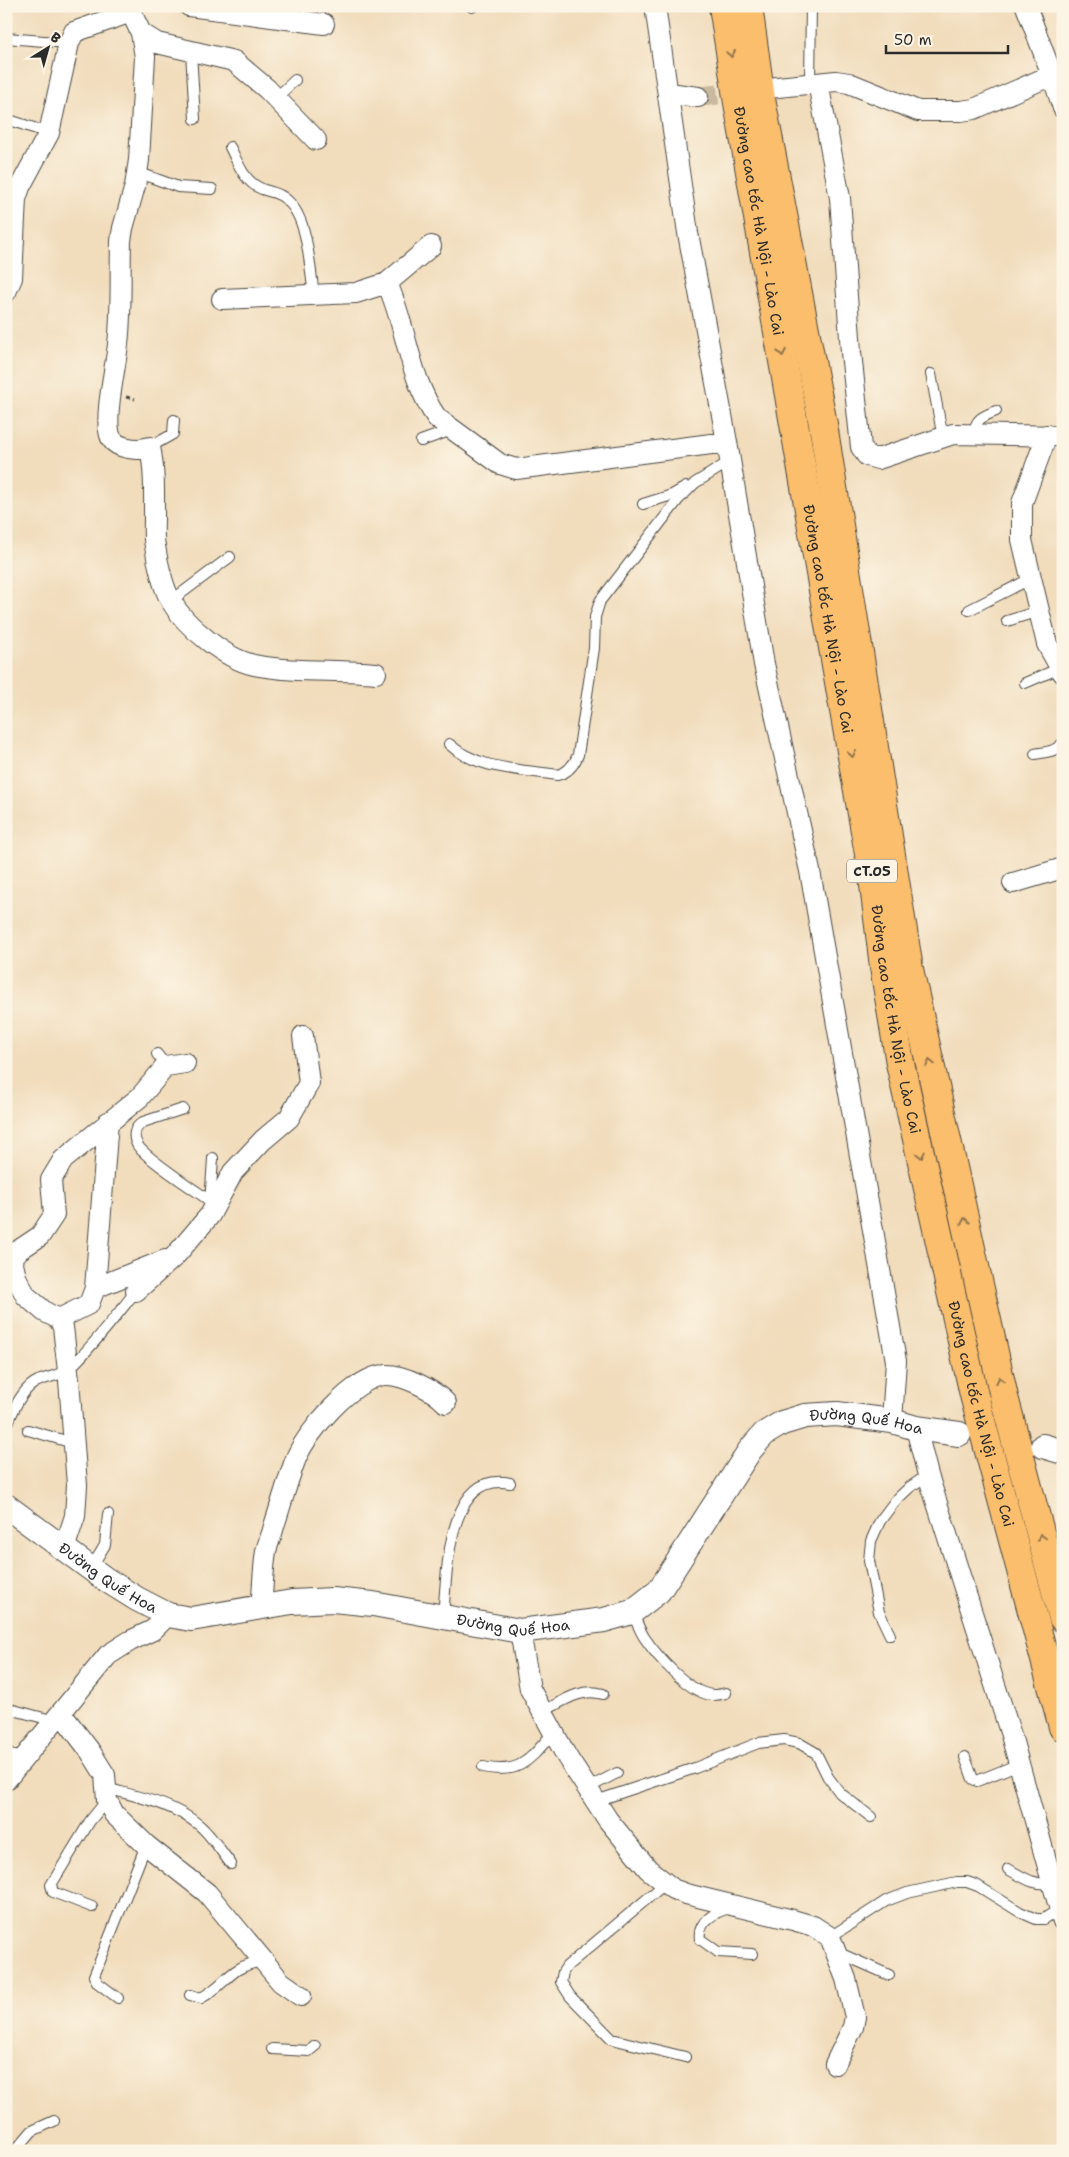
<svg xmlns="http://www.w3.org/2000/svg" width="1069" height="2157" viewBox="0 0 1069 2157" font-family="'Shantell Sans',sans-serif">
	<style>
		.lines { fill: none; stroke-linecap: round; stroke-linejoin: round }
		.minor-tunnel { stroke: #c9b99e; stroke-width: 20; stroke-dasharray: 20 10; stroke-linecap: butt }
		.service-casing { stroke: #494641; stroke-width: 12 }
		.minor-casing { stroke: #494641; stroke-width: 22 }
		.tertiary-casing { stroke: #494641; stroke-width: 26 }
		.motorway-casing { stroke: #494641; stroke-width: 30 }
		.path { stroke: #494641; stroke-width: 3; stroke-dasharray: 4 4; stroke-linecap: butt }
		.service { stroke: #fff; stroke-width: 10 }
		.minor { stroke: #fff; stroke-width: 20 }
		.tertiary { stroke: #fff; stroke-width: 24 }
		.motorway { stroke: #fabe6d; stroke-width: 28 }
		.oneway { stroke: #92744c }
		.labels { text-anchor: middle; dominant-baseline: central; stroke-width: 4; stroke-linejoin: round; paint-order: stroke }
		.shield { fill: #fcf5e5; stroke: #6a6863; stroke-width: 1 }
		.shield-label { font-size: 14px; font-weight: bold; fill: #2b2b2b }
		.street-label { font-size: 15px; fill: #2b2b2b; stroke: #fcf5e5 }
	</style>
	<rect width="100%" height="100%" fill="#fcf5e5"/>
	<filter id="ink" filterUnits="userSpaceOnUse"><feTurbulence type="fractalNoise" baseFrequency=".02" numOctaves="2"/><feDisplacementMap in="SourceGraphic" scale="10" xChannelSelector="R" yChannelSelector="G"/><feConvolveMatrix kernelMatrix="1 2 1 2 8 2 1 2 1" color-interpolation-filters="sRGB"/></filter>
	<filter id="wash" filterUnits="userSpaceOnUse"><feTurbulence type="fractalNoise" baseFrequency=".0096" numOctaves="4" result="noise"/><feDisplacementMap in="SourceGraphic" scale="20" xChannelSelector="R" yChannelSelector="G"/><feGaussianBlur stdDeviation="1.12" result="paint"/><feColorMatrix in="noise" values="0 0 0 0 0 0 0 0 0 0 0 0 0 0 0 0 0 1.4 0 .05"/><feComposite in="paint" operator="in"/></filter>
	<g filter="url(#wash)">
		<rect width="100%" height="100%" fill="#f1dcbb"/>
	</g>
	<g filter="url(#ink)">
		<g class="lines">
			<!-- minor-tunnel -->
			<path class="minor-tunnel" d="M 698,97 L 750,90"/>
			<!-- service casing -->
			<g class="service-casing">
				<path id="service" d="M 472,7 L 473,6
					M 6,38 L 69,43
					M 191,52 L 195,119
					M 810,84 L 811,6
					M 276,98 L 295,80
					M 6,119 L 49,133
					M 230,147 C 238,163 244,182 262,189 C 269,192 276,192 283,197 C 309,214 309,266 314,294
					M 137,172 L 178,187 L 212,189
					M 931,374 L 943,438
					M 974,434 C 975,419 983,416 996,411
					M 421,441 L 452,430
					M 150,447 L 173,434 L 174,420
					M 643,504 L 672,495 L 686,487
					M 171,601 L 230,557
					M 969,610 L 1030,579
					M 1007,621 L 1039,611
					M 1025,683 L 1060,668
					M 1063,698 L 1063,699
					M 449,744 C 477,770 521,769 557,775 C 568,773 574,765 578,755 L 594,648 L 595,617 L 600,601 L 678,500 L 695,483 L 729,462
					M 1035,754 C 1045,752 1056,752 1063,743
					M 157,1054 L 166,1066
					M 183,1109 L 143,1122 C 134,1128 132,1136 138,1146 C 148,1160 194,1189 210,1201
					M 210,1205 L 213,1158
					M 9,1421 C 14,1408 24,1387 38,1381 C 48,1377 62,1375 70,1368 C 94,1345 115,1317 136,1291 L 137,1288
					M 28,1430 L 73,1443
					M 91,1568 L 105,1545 L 108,1514
					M 632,1612 C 636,1620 639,1629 644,1637 C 656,1655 690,1695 714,1695 C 718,1695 722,1694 726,1693
					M 443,1617 C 447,1577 446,1470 510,1483
					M 890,1635 L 879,1612 L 869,1561 L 871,1541 L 880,1521 L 895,1501 L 910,1487 L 928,1475
					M 6,1708 L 55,1721
					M 542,1712 C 562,1702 580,1687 603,1694
					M 6,1751 L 22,1761
					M 965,1757 L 973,1779 L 977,1781 L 1019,1764
					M 483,1767 C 521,1775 530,1759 553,1733
					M 106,1788 C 138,1797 173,1803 199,1825 C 211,1835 221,1851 231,1864
					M 588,1788 L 617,1773
					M 596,1801 L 695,1768 L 758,1743 L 784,1740 L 799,1743 L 816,1753 L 828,1777 L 840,1793 L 871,1817
					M 1008,1869 C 1023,1877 1034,1886 1052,1883
					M 666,1883 L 567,1966 L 563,1972 L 561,1982 L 570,1996 L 612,2039 L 685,2057
					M 92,1907 L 58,1894 L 53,1892 L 51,1885 L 90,1821 L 107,1800
					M 730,1908 C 716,1911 697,1922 700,1939 L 718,1952 L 752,1954
					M 830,1937 L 886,1901 L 907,1893 L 957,1882 L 967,1882 L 978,1886 L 1020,1912 L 1036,1919 L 1044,1919 L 1059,1909
					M 837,1952 L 889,1975
					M 190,1995 L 201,1998 C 229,1983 227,1967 263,1961
					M 118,1998 L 98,1983 L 94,1976 L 146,1845
					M 272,2049 L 309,2051 L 315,2046
					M 15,2151 L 32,2131 L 54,2121"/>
			</g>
			<!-- minor casing -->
			<g class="minor-casing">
				<path id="minor" d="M 131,6 L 131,12 L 141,33 L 145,57 L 139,160 L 135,186 L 123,228 L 121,241 C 120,275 122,310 118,344 C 116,366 104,415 110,435 C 114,449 138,451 150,447 C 155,471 154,495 154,519 C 154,528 153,537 155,546 C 157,560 163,588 171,601 C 185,626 226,659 254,665 C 294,673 336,669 376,673
					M 189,6 L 324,24
					M 655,6 L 688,233 L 727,442 L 764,664 L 810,871 L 896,1361 L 892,1421
					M 141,33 L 157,43 L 234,61 L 267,89 L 316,140
					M 1063,70 L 1052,75 L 1063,108
					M 818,83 L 840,198 L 851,352 L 861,447 L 867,456 L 878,459 L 953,434 L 1063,436
					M 768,88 L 836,81 L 849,83 L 918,111 L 961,111 L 974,109 L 1052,75 L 1026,6
					M 669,93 L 698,97
					M 387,283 C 407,327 409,379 437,418 L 500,464 L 516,469 L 727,442
					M 6,292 L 12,278 L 16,199 L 20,187 L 49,133 L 69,43 L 74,32 L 131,12
					M 222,299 L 356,293 L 387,283 L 431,246
					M 1047,435 L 1022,503 L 1022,540 L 1047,644 L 1063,673
					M 1013,883 L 1063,868
					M 95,1288 L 165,1260
					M 136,1291 L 175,1256 L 210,1215 L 233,1172 L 263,1140 L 289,1118 L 309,1083 L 303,1036
					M 59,1319 L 89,1304 L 95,1288 L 108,1122
					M 916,1428 L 928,1475 L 1011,1735 L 1063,1921
					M 64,1549 L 75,1516 L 77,1485 L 69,1380 L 63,1327 L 59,1319 L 45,1312 L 26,1296 L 16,1277 L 13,1264 L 14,1256 L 19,1250 L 40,1236 L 54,1215 L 51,1180 L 63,1160 L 140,1097 L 166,1066 L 185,1063
					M 261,1608 C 263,1589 263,1570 266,1551 C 268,1543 272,1535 274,1526 C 281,1505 287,1482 295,1461 C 304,1434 355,1376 385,1375 C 403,1374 434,1390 446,1403
					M 520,1631 L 530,1689 L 567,1757 L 608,1820 L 648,1869 L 673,1889 L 686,1894 L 793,1920 L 813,1926 L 830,1937 L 846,1979 L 855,2017 L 853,2027 L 835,2064
					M 61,1713 L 90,1751 L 105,1775 L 107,1800 L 114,1814 L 146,1845 L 207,1893 L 281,1982 L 301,1996
					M 6,1780 L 108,1655 L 130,1641 L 153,1630 L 168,1615"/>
			</g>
			<!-- tertiary casing -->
			<g class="tertiary-casing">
				<g id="tertiary">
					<path d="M 1043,1446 L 1063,1452"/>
					<path id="s1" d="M 6,1506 L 105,1579 L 137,1599 L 168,1615 L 191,1619 L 292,1602 L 333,1600 L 373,1604 L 520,1631 L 604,1620 L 632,1612 L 659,1591 L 750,1450 L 764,1434 L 782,1423 L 805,1416 L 837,1414 L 892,1421 L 916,1428 L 959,1434"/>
				</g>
			</g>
			<!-- motorway casing -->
			<g class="motorway-casing">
				<g id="motorway">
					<path id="s2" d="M 723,6 L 738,103 L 873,877 L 884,967 L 900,1063 L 974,1395 L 1063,1727"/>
					<path d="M 748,6 L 761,99 L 823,424 L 909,969 L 1004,1397 L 1063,1618"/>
				</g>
			</g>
			<!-- path -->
			<path class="path" d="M 126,397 L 135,399"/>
			<!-- service -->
			<use href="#service" class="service"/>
			<!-- minor -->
			<use href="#minor" class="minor"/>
			<!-- tertiary -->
			<use href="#tertiary" class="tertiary"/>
			<!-- motorway -->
			<use href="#motorway" class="motorway"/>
		</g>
		<!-- one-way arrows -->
		<defs><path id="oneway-chevron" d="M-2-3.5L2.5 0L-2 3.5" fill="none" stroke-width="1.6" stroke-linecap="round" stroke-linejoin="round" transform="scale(1.25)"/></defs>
		<g class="oneway">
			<use href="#oneway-chevron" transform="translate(731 54) rotate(81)"/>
			<use href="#oneway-chevron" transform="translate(782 353) rotate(80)"/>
			<use href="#oneway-chevron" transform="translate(852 754) rotate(80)"/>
			<use href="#oneway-chevron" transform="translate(930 1063) rotate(-102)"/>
			<use href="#oneway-chevron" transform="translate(921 1155) rotate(77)"/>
			<use href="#oneway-chevron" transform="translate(965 1221) rotate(-102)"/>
			<use href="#oneway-chevron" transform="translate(1000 1380) rotate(-102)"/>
			<use href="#oneway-chevron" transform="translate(1041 1537) rotate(-105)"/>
		</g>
	</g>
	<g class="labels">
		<!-- shield labels -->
		<rect class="shield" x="847" y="859.5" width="50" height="23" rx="4"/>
		<g class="shield-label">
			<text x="872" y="871">CT.05</text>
		</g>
		<!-- street labels -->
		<g class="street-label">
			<text stroke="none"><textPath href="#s2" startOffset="218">Đường cao tốc Hà Nội - Lào Cai</textPath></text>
			<text stroke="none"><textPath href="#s2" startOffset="622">Đường cao tốc Hà Nội - Lào Cai</textPath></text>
			<text stroke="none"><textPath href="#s2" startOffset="1028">Đường cao tốc Hà Nội - Lào Cai</textPath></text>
			<text stroke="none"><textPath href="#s2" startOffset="1432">Đường cao tốc Hà Nội - Lào Cai</textPath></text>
			<text stroke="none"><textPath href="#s1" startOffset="996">Đường Quế Hoa</textPath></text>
			<text stroke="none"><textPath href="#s1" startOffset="125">Đường Quế Hoa</textPath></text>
			<text stroke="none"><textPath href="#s1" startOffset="545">Đường Quế Hoa</textPath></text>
		</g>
	</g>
	<!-- margin -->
	<rect width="1069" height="2157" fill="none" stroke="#fcf5e5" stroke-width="25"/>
	<!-- north arrow -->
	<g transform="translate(48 48) rotate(37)" stroke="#fcf5e5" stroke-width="4" paint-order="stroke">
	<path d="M0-4L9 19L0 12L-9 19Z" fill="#2b2b2b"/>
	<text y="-8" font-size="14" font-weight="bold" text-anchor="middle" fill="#2b2b2b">B</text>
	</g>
	<!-- scale -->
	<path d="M886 45v8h122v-8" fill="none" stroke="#2b2b2b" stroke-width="2.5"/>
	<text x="894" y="45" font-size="15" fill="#2b2b2b" stroke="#fcf5e5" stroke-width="4" paint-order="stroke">50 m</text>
</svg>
